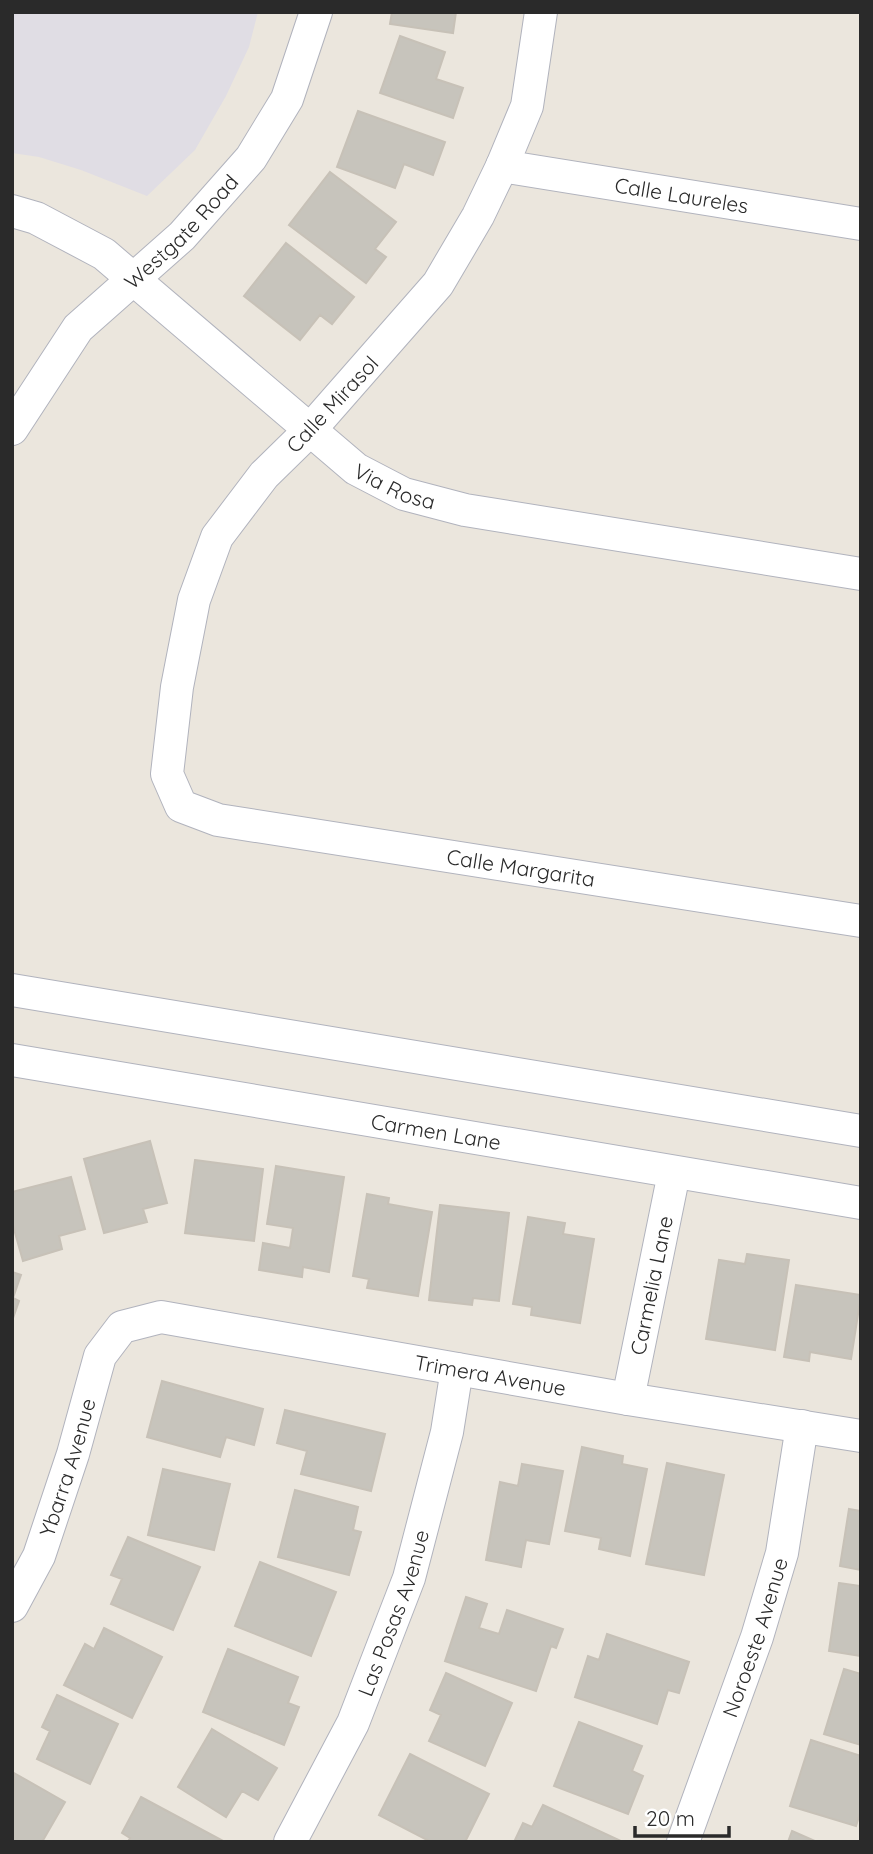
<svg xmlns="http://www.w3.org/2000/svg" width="873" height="1854" viewBox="0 0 873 1854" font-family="Quicksand,sans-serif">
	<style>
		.industrial { fill: #e0dde4 }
		.building { fill: #c7c4bc; stroke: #c7c1b7; stroke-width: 2 }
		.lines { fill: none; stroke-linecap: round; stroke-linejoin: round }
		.street-casing { stroke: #b1b3bd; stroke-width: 34 }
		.street { stroke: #fff; stroke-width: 32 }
		.labels { text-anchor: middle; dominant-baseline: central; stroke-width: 5; stroke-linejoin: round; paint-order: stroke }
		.street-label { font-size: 21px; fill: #2a2a2a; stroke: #fff }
	</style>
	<rect width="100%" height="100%" fill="#ebe6dd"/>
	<!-- industrial -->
	<path class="industrial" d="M 12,12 L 258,12 L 249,47 L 226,96 L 195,150 L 147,196 L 81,170 L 39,157 L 12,153 Z"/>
	<!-- building -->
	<path class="building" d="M 392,12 L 456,12 L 453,33 L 390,24 Z
		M 400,36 L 445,52 L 436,79 L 463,88 L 453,118 L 380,93 Z
		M 358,111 L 445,142 L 433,175 L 404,164 L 395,188 L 337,167 Z
		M 330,172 L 396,222 L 375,249 L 386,257 L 366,283 L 289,225 Z
		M 286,243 L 354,297 L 332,324 L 320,315 L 300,340 L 244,296 Z
		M 150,1141 L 167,1203 L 143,1209 L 147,1222 L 104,1233 L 84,1159 Z
		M 195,1160 L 263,1169 L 254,1241 L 185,1233 Z
		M 276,1166 L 344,1177 L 329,1272 L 303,1267 L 302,1277 L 259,1270 L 263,1243 L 290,1248 L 293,1228 L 267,1224 Z
		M 71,1177 L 85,1229 L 59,1236 L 62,1249 L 23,1261 L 12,1222 L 12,1192 Z
		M 367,1194 L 389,1198 L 388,1204 L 432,1212 L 418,1296 L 367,1288 L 369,1279 L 353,1276 Z
		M 440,1205 L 509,1213 L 499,1301 L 473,1298 L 472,1305 L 429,1300 Z
		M 528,1217 L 565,1223 L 563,1234 L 594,1239 L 580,1323 L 531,1315 L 532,1307 L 513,1304 Z
		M 747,1254 L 789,1260 L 775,1350 L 706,1339 L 719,1260 L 745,1264 Z
		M 12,1272 L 21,1275 L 13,1298 L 19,1301 L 12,1321 Z
		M 796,1285 L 861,1295 L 851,1359 L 810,1352 L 809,1361 L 784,1357 Z
		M 162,1381 L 263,1409 L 254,1445 L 226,1437 L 220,1457 L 147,1437 Z
		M 285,1410 L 385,1434 L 371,1491 L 301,1474 L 307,1451 L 277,1443 Z
		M 582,1447 L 623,1456 L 622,1464 L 647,1469 L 630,1556 L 599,1549 L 601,1538 L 565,1531 Z
		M 667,1463 L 724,1475 L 704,1575 L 646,1564 Z
		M 522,1464 L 563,1471 L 549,1544 L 526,1540 L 521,1567 L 486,1560 L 500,1482 L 518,1486 Z
		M 163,1469 L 230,1484 L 214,1550 L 148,1535 Z
		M 295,1490 L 358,1507 L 353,1530 L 361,1532 L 349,1575 L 278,1557 Z
		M 849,1509 L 861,1511 L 861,1570 L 840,1566 Z
		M 128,1537 L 200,1567 L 173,1630 L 111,1604 L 122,1579 L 111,1575 Z
		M 260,1562 L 336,1592 L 311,1656 L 235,1626 Z
		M 839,1583 L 861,1586 L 861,1656 L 829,1651 Z
		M 466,1597 L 487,1604 L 479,1628 L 499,1634 L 507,1610 L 563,1629 L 556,1648 L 551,1646 L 536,1691 L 445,1661 Z
		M 104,1628 L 162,1657 L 132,1718 L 64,1685 L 85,1644 L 94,1649 Z
		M 607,1634 L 689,1662 L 679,1693 L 668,1690 L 657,1724 L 575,1697 L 588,1656 L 599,1660 Z
		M 228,1649 L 298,1677 L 288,1703 L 299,1707 L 284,1745 L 203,1712 Z
		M 844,1669 L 861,1674 L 861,1745 L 824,1734 Z
		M 446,1673 L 512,1703 L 485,1766 L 429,1741 L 441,1715 L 430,1710 Z
		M 57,1695 L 118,1724 L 90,1784 L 37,1759 L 50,1731 L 42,1727 Z
		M 579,1722 L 642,1746 L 632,1771 L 643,1776 L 628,1814 L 554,1786 Z
		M 212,1729 L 277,1768 L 258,1800 L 242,1791 L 226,1817 L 178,1787 Z
		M 811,1740 L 861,1756 L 861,1810 L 856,1826 L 790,1806 Z
		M 410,1754 L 489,1794 L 465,1842 L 431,1842 L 379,1815 Z
		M 14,1773 L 65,1802 L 42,1842 L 12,1842 Z
		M 141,1797 L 223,1841 L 128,1842 L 130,1838 L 122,1833 Z
		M 543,1805 L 621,1841 L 620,1842 L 514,1842 L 523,1823 L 532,1827 Z
		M 792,1831 L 817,1842 L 788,1842 Z"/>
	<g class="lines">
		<!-- street casing -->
		<g class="street-casing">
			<g id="street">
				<path id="s1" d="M 541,12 L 527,106 L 502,166 L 478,216 L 438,284 L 309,431 L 264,475 L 217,537 L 194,600 L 177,687 L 167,774 L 181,806 L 218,820 L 861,921"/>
				<path id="s2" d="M 502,166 L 861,224"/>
				<path id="s3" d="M 12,211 L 36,218 L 104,254 L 356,469 L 404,494 L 465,510 L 861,574"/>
				<path id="s4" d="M 12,429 L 78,328 L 182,236 L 251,158 L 287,99 L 316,12"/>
				<path d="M 12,990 L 861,1131"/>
				<path id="s5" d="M 12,1060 L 861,1203"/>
				<path id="s6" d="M 628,1399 L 674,1173"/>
				<path id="s7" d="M 12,1606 L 39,1556 L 73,1454 L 100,1356 L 122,1327 L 161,1317 L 628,1399 L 861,1436"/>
				<path id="s8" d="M 290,1842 L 353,1723 L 409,1578 L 447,1432 L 457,1369"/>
				<path id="s9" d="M 683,1842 L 757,1637 L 782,1553 L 802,1426"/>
			</g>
		</g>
		<!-- street -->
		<use href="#street" class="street"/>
	</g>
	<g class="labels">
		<!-- street labels -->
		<g class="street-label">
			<text stroke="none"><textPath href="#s2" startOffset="182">Calle Laureles</textPath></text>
			<text stroke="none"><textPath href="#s4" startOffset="262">Westgate Road</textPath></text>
			<text transform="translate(332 404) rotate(-47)">Calle Mirasol</text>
			<text stroke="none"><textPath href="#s3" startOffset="476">Via Rosa</textPath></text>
			<text stroke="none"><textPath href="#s1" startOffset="1255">Calle Margarita</textPath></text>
			<text stroke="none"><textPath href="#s5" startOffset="430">Carmen Lane</textPath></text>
			<text stroke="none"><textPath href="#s6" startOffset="116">Carmelia Lane</textPath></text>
			<text stroke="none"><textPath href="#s7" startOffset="677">Trimera Avenue</textPath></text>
			<text stroke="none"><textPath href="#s7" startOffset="150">Ybarra Avenue</textPath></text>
			<text stroke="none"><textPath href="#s8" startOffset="252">Las Posas Avenue</textPath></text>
			<text stroke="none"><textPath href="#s9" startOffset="217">Noroeste Avenue</textPath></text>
		</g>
	</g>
	<!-- border -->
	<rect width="873" height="1854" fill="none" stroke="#2a2a2a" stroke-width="28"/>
	<!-- scale -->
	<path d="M635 1826v10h94v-10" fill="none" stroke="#2a2a2a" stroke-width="3.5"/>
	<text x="646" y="1826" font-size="21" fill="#2a2a2a" stroke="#ffffff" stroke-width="5" paint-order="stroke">20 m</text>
</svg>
